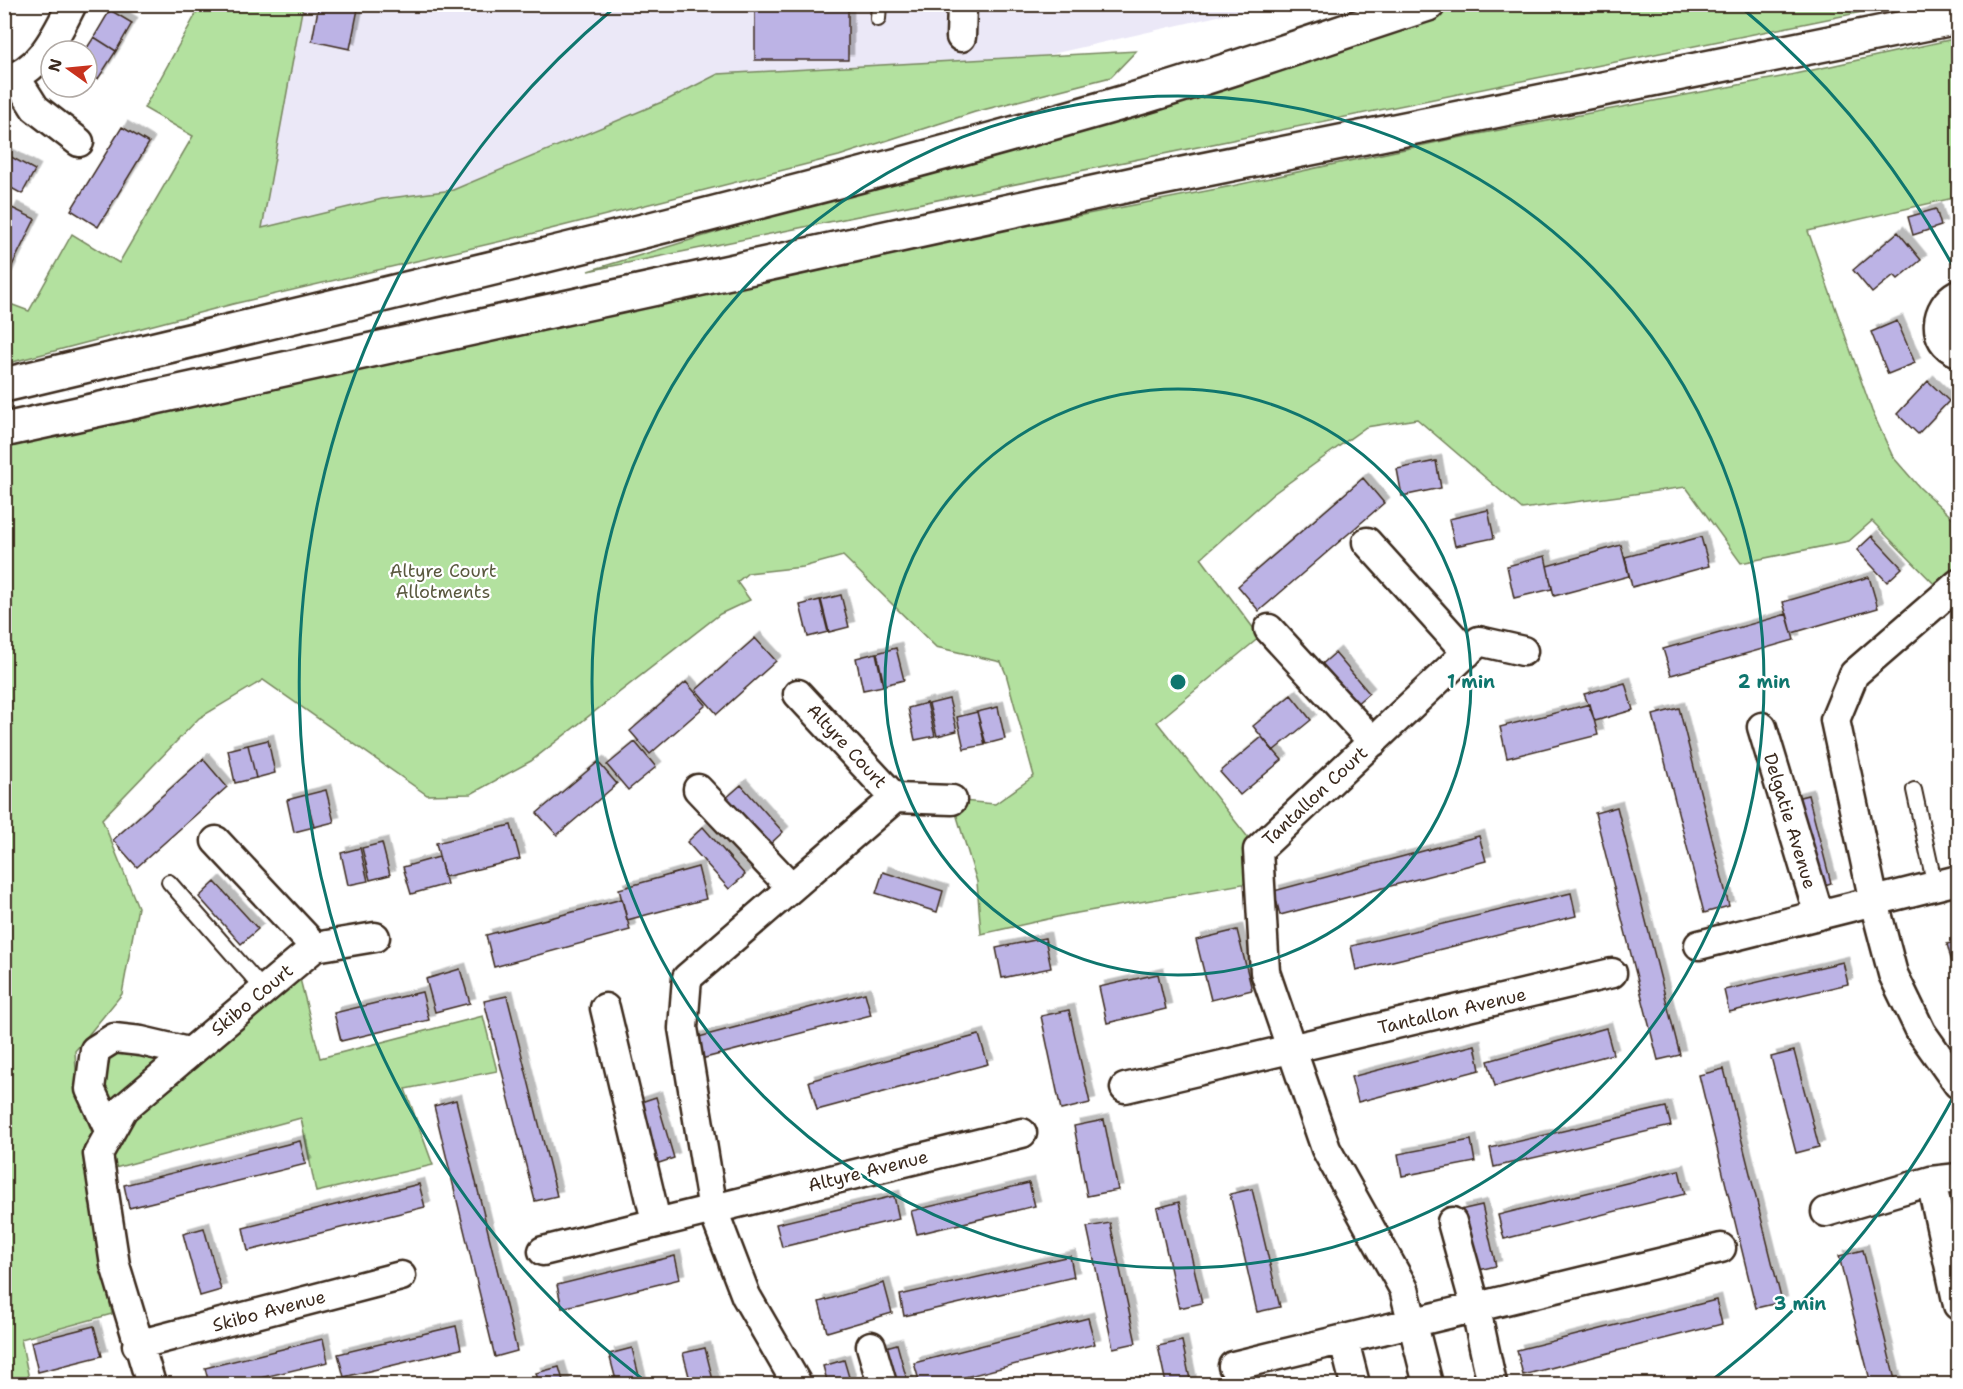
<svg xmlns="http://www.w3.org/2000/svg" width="1963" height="1389" viewBox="0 0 1963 1389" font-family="'Shantell Sans',sans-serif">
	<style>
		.built { fill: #ebe8f7 }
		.green { fill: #b3e19f; stroke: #77865e; stroke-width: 1.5 }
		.building { fill: #bcb3e5; stroke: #3b2a1e; stroke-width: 1.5; filter: url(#shadow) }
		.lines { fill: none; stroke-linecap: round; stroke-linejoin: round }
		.lane-casing { stroke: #3b2a1e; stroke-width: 18 }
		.street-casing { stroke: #3b2a1e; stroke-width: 33 }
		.highway-casing { stroke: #3b2a1e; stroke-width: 38 }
		.lane { stroke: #fff; stroke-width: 14 }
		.street { stroke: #fff; stroke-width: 28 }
		.highway { stroke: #fff; stroke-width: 33 }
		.ring { fill: none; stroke: #0f766e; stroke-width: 3 }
		.labels { text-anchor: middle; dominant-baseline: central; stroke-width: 4.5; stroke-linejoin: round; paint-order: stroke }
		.park-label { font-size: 18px; fill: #59583e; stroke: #fff }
		.street-label { font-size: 18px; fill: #3b2a1e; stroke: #fff }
		.centre { fill: #0f766e; stroke: #fff; stroke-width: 3 }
		.ring-label { font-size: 18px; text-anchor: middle; font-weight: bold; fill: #0f766e; stroke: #fff; stroke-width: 4.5; stroke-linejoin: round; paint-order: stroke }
	</style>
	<defs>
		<filter id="shadow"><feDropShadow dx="5.5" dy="-5.5" stdDeviation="0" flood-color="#0004"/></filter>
	</defs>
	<rect width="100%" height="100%" fill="#fff"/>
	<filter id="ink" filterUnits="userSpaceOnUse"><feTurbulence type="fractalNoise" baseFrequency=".0167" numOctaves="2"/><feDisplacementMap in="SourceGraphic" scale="12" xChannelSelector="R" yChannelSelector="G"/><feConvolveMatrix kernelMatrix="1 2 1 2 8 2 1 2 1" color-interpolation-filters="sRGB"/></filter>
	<g filter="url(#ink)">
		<!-- built -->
		<path class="built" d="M 303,5 L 1266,5 L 1026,60 L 718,74 L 669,99 L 453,190 L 382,199 L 262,228 Z"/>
		<!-- green -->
		<path class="green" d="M 201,5 L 303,5 L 262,228 L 382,199 L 453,190 L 669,99 L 718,74 L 1136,51 L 1111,77 L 975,112 L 839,156 L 523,236 L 233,304 L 5,364 L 5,302 L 29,311 L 72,234 L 119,263 L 193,136 L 144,108 Z
			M 1467,5 L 1896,5 L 588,271 Z
			M 1958,38 L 1958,197 L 1808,231 L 1872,411 L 1893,457 L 1920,488 L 1958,523 L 1958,584 L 1945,595 L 1872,521 L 1849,541 L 1741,563 L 1686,487 L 1522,509 L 1417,419 L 1366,427 L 1273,494 L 1201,558 L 1260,637 L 1157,722 L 1258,850 L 1260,881 L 1066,915 L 981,934 L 977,882 L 952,800 L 995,804 L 1034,776 L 1006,674 L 1001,662 L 936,647 L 843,556 L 803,567 L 748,573 L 737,582 L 750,600 L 720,614 L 531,761 L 471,794 L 427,795 L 263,680 L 199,718 L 102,819 L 138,907 L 122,994 L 75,1051 L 77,1090 L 92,1133 L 84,1162 L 112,1314 L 21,1339 L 30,1384 L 5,1384 L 5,441 L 753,279 L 1232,186 L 1447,140 L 1781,77 Z
			M 296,963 L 320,1058 L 483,1016 L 497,1071 L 405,1089 L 433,1165 L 316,1192 L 301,1118 L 100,1172 L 95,1050 L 188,1052 Z"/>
		<!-- building -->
		<path class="building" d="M 319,4 L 359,4 L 350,49 L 312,41 Z
			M 755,4 L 848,4 L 848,60 L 755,60 Z
			M 110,10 L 132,23 L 116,51 L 94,37 Z
			M 94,37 L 116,51 L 98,79 L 87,72 L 85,51 Z
			M 122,127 L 149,143 L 98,227 L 71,210 Z
			M 4,153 L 35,170 L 22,194 L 4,184 Z
			M 12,208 L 35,219 L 4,282 L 4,223 Z
			M 1936,209 L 1941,226 L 1913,235 L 1908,217 Z
			M 1955,222 L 1958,222 L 1958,260 L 1955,260 Z
			M 1898,232 L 1921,260 L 1898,279 L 1894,275 L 1872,293 L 1853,270 Z
			M 1897,321 L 1915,363 L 1888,374 L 1871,332 Z
			M 1928,381 L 1949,401 L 1918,434 L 1897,414 Z
			M 1436,461 L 1441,488 L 1402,496 L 1397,469 Z
			M 1363,478 L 1384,503 L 1259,611 L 1238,586 Z
			M 1488,510 L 1494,538 L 1455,546 L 1449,519 Z
			M 1872,536 L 1902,568 L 1887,582 L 1857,550 Z
			M 1701,537 L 1709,566 L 1632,587 L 1625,557 Z
			M 1621,545 L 1629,576 L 1554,596 L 1547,566 Z
			M 1545,556 L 1552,589 L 1514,598 L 1507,566 Z
			M 1869,577 L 1878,608 L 1792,633 L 1783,602 Z
			M 841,595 L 849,627 L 829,632 L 821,600 Z
			M 820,600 L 828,632 L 808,637 L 800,605 Z
			M 1787,614 L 1794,640 L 1671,675 L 1663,649 Z
			M 755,638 L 776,661 L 717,714 L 696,690 Z
			M 896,648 L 904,680 L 884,685 L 877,653 Z
			M 876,653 L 883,686 L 863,690 L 856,658 Z
			M 1335,653 L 1369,693 L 1355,705 L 1321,665 Z
			M 686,682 L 706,705 L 650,754 L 630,731 Z
			M 1625,683 L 1633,710 L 1595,721 L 1584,694 Z
			M 1291,695 L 1311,720 L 1273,751 L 1253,726 Z
			M 949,699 L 957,731 L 937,736 L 929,704 Z
			M 927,703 L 935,736 L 915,740 L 908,708 Z
			M 1590,704 L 1598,735 L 1507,758 L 1500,727 Z
			M 998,707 L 1005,739 L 986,744 L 977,712 Z
			M 1679,708 L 1729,906 L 1704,913 L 1653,715 Z
			M 977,712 L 985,745 L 964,749 L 957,717 Z
			M 1262,737 L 1282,760 L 1240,795 L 1220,772 Z
			M 268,740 L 275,773 L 256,778 L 248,745 Z
			M 635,742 L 656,767 L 628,790 L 607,765 Z
			M 248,745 L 256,778 L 235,783 L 228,750 Z
			M 203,759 L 227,787 L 137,867 L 113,840 Z
			M 598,762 L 617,784 L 557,835 L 537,813 Z
			M 741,785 L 783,832 L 767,847 L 725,799 Z
			M 326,790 L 334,822 L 314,827 L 306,795 Z
			M 306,795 L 314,827 L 294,832 L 287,800 Z
			M 1808,795 L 1831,883 L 1816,888 L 1792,799 Z
			M 1617,807 L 1680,1055 L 1658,1060 L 1595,813 Z
			M 511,825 L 520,859 L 444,877 L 436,843 Z
			M 703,827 L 745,875 L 729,889 L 687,842 Z
			M 1479,836 L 1486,861 L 1280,915 L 1274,891 Z
			M 382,843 L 390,875 L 370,880 L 362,848 Z
			M 360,848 L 368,881 L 348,885 L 341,853 Z
			M 439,857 L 447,884 L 411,894 L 403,867 Z
			M 698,867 L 706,899 L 627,920 L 619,889 Z
			M 883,872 L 943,891 L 937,912 L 876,893 Z
			M 215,882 L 258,929 L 241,944 L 199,897 Z
			M 1571,893 L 1576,916 L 1356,970 L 1351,946 Z
			M 622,899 L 630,930 L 494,967 L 486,935 Z
			M 1237,930 L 1252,990 L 1211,1000 L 1196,940 Z
			M 1045,938 L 1051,968 L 1002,978 L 996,948 Z
			M 1958,941 L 1958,969 L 1954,970 L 1947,944 Z
			M 1843,962 L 1848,984 L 1729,1012 L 1724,990 Z
			M 460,969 L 470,1003 L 435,1012 L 426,979 Z
			M 1158,974 L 1166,1009 L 1107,1023 L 1099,987 Z
			M 422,992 L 429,1020 L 341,1041 L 334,1013 Z
			M 865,993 L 871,1015 L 701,1059 L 695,1038 Z
			M 507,996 L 557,1196 L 535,1201 L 484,1001 Z
			M 1069,1010 L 1090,1103 L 1061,1110 L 1041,1016 Z
			M 1606,1028 L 1613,1054 L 1495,1086 L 1488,1061 Z
			M 979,1035 L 988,1064 L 817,1110 L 809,1081 Z
			M 1475,1045 L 1480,1070 L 1358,1102 L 1351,1077 Z
			M 1794,1051 L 1819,1147 L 1796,1153 L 1771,1057 Z
			M 1724,1069 L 1782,1302 L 1756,1308 L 1699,1075 Z
			M 656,1097 L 674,1158 L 653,1165 L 635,1104 Z
			M 456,1100 L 517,1351 L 495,1357 L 434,1106 Z
			M 1666,1107 L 1671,1126 L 1494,1167 L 1490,1148 Z
			M 1104,1120 L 1118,1190 L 1087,1196 L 1074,1126 Z
			M 1471,1140 L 1475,1162 L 1402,1176 L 1398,1154 Z
			M 300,1141 L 306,1164 L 129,1208 L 124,1185 Z
			M 1679,1170 L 1685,1194 L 1504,1239 L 1498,1215 Z
			M 1029,1183 L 1035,1206 L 917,1234 L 911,1211 Z
			M 419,1184 L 425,1207 L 248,1251 L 243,1228 Z
			M 1252,1189 L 1280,1307 L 1257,1312 L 1230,1194 Z
			M 894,1196 L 899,1219 L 782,1247 L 776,1224 Z
			M 1179,1202 L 1202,1303 L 1179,1308 L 1157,1208 Z
			M 1482,1205 L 1496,1266 L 1475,1271 L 1460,1210 Z
			M 1110,1223 L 1136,1343 L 1113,1348 L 1087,1227 Z
			M 204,1228 L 221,1290 L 200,1296 L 183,1234 Z
			M 1863,1250 L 1896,1384 L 1871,1384 L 1850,1302 L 1839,1256 Z
			M 675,1256 L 680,1279 L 562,1308 L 557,1285 Z
			M 1070,1256 L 1074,1277 L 904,1316 L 900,1295 Z
			M 884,1283 L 892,1313 L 827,1332 L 819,1302 Z
			M 1716,1300 L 1722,1324 L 1523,1375 L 1517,1350 Z
			M 1088,1318 L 1095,1344 L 938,1384 L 920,1384 L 914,1363 Z
			M 94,1326 L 102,1356 L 38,1372 L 31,1342 Z
			M 456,1326 L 461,1349 L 344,1377 L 338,1354 Z
			M 323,1339 L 328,1362 L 235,1384 L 209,1384 L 205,1368 Z
			M 1182,1341 L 1191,1384 L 1166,1384 L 1158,1346 Z
			M 897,1344 L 908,1384 L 885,1384 L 875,1350 Z
			M 632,1348 L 641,1384 L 617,1384 L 609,1354 Z
			M 705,1348 L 714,1384 L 691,1384 L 683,1353 Z
			M 844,1360 L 851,1384 L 828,1384 L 823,1366 Z
			M 559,1367 L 564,1384 L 539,1384 L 536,1373 Z"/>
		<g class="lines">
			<!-- lane casing -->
			<g class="lane-casing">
				<path id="lane" d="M 878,19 L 879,4
					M 1914,790 L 1935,886
					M 169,882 L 264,990"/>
			</g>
			<!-- street casing -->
			<g class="street-casing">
				<path id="street" d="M 961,37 L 962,4
					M 16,78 L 35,108 L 79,142
					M 4,80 C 40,72 57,34 72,4
					M 1958,294 C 1935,306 1930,342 1958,352
					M 1367,542 L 1467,653
					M 1958,584 L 1854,674 L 1835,720 L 1874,902 L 1893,974 L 1921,1032 L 1958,1084
					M 1269,629 L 1373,742
					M 798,694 L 895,798
					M 1762,727 L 1819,915
					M 698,789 L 791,887
					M 216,841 L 315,947 L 375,937
					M 1699,945 L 1958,880
					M 605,1008 L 656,1221
					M 1125,1088 L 1612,973
					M 110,1132 L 90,1089 L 95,1050 L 114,1038 L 141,1041 L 188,1052
					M 1931,1181 L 1958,1305
					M 1826,1212 L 1931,1181 L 1958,1178
					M 1452,1222 L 1475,1305 L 1492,1384
					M 543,1251 L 1022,1133
					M 1344,1341 L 1355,1384
					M 137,1345 L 401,1276
					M 871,1346 L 882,1384
					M 1233,1366 L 1721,1248
					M 151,1384 L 115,1265 L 98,1154 L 123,1109 L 315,947
					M 797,1384 L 746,1296 L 713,1210 L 683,1028 L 687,978 L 895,798 L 952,800
					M 1428,1384 L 1404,1289 L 1326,1149 L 1265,972 L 1258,850 L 1479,641 L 1523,651"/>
			</g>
			<!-- highway casing -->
			<g class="highway-casing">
				<path id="highway" d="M 4,385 C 381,295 760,208 1132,100 C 1231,71 1329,36 1428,4
					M 4,430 L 1143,182 L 1958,17"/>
			</g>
			<!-- lane -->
			<use href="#lane" class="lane"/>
			<!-- street -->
			<use href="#street" class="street"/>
			<!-- highway -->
			<use href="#highway" class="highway"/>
		</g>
	</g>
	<!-- distance rings -->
	<g class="ring">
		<circle cx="1178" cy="682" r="293"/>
		<circle cx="1178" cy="682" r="586"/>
		<path d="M1958 1088A879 879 0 0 1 1707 1384M649 1384A879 879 0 0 1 613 9M1743 9A879 879 0 0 1 1958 276"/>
	</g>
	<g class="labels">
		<!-- park labels -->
		<g class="park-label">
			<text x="443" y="571">Altyre Court<tspan x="443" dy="21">Allotments</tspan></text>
		</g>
		<!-- street labels -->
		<g class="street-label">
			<text transform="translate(847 746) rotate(47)">Altyre Court</text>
			<text transform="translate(1315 796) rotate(-43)">Tantallon Court</text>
			<text transform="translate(1790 821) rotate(73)">Delgatie Avenue</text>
			<text transform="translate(252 1000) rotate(-40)">Skibo Court</text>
			<text transform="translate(1452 1011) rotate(-13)">Tantallon Avenue</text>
			<text transform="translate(868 1171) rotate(-14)">Altyre Avenue</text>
			<text transform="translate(269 1311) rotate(-15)">Skibo Avenue</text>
		</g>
	</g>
	<circle cx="1178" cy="682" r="9" class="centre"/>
	<g class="ring-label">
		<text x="1471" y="688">1 min</text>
		<text x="1764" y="688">2 min</text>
		<text x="1800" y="1310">3 min</text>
	</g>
	<!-- margin -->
	<rect width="1963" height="1389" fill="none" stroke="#fff" stroke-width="24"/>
	<rect x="12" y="12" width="1939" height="1365" fill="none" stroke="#3b2a1e" stroke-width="2" filter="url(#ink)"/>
	<!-- north arrow -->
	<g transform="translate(69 69) rotate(285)"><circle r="28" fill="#ffffff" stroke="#b1aaa5" stroke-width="1.5"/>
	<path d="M0-4.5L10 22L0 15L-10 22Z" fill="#c8321e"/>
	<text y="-9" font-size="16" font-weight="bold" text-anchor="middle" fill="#3b2a1e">N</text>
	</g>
</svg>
